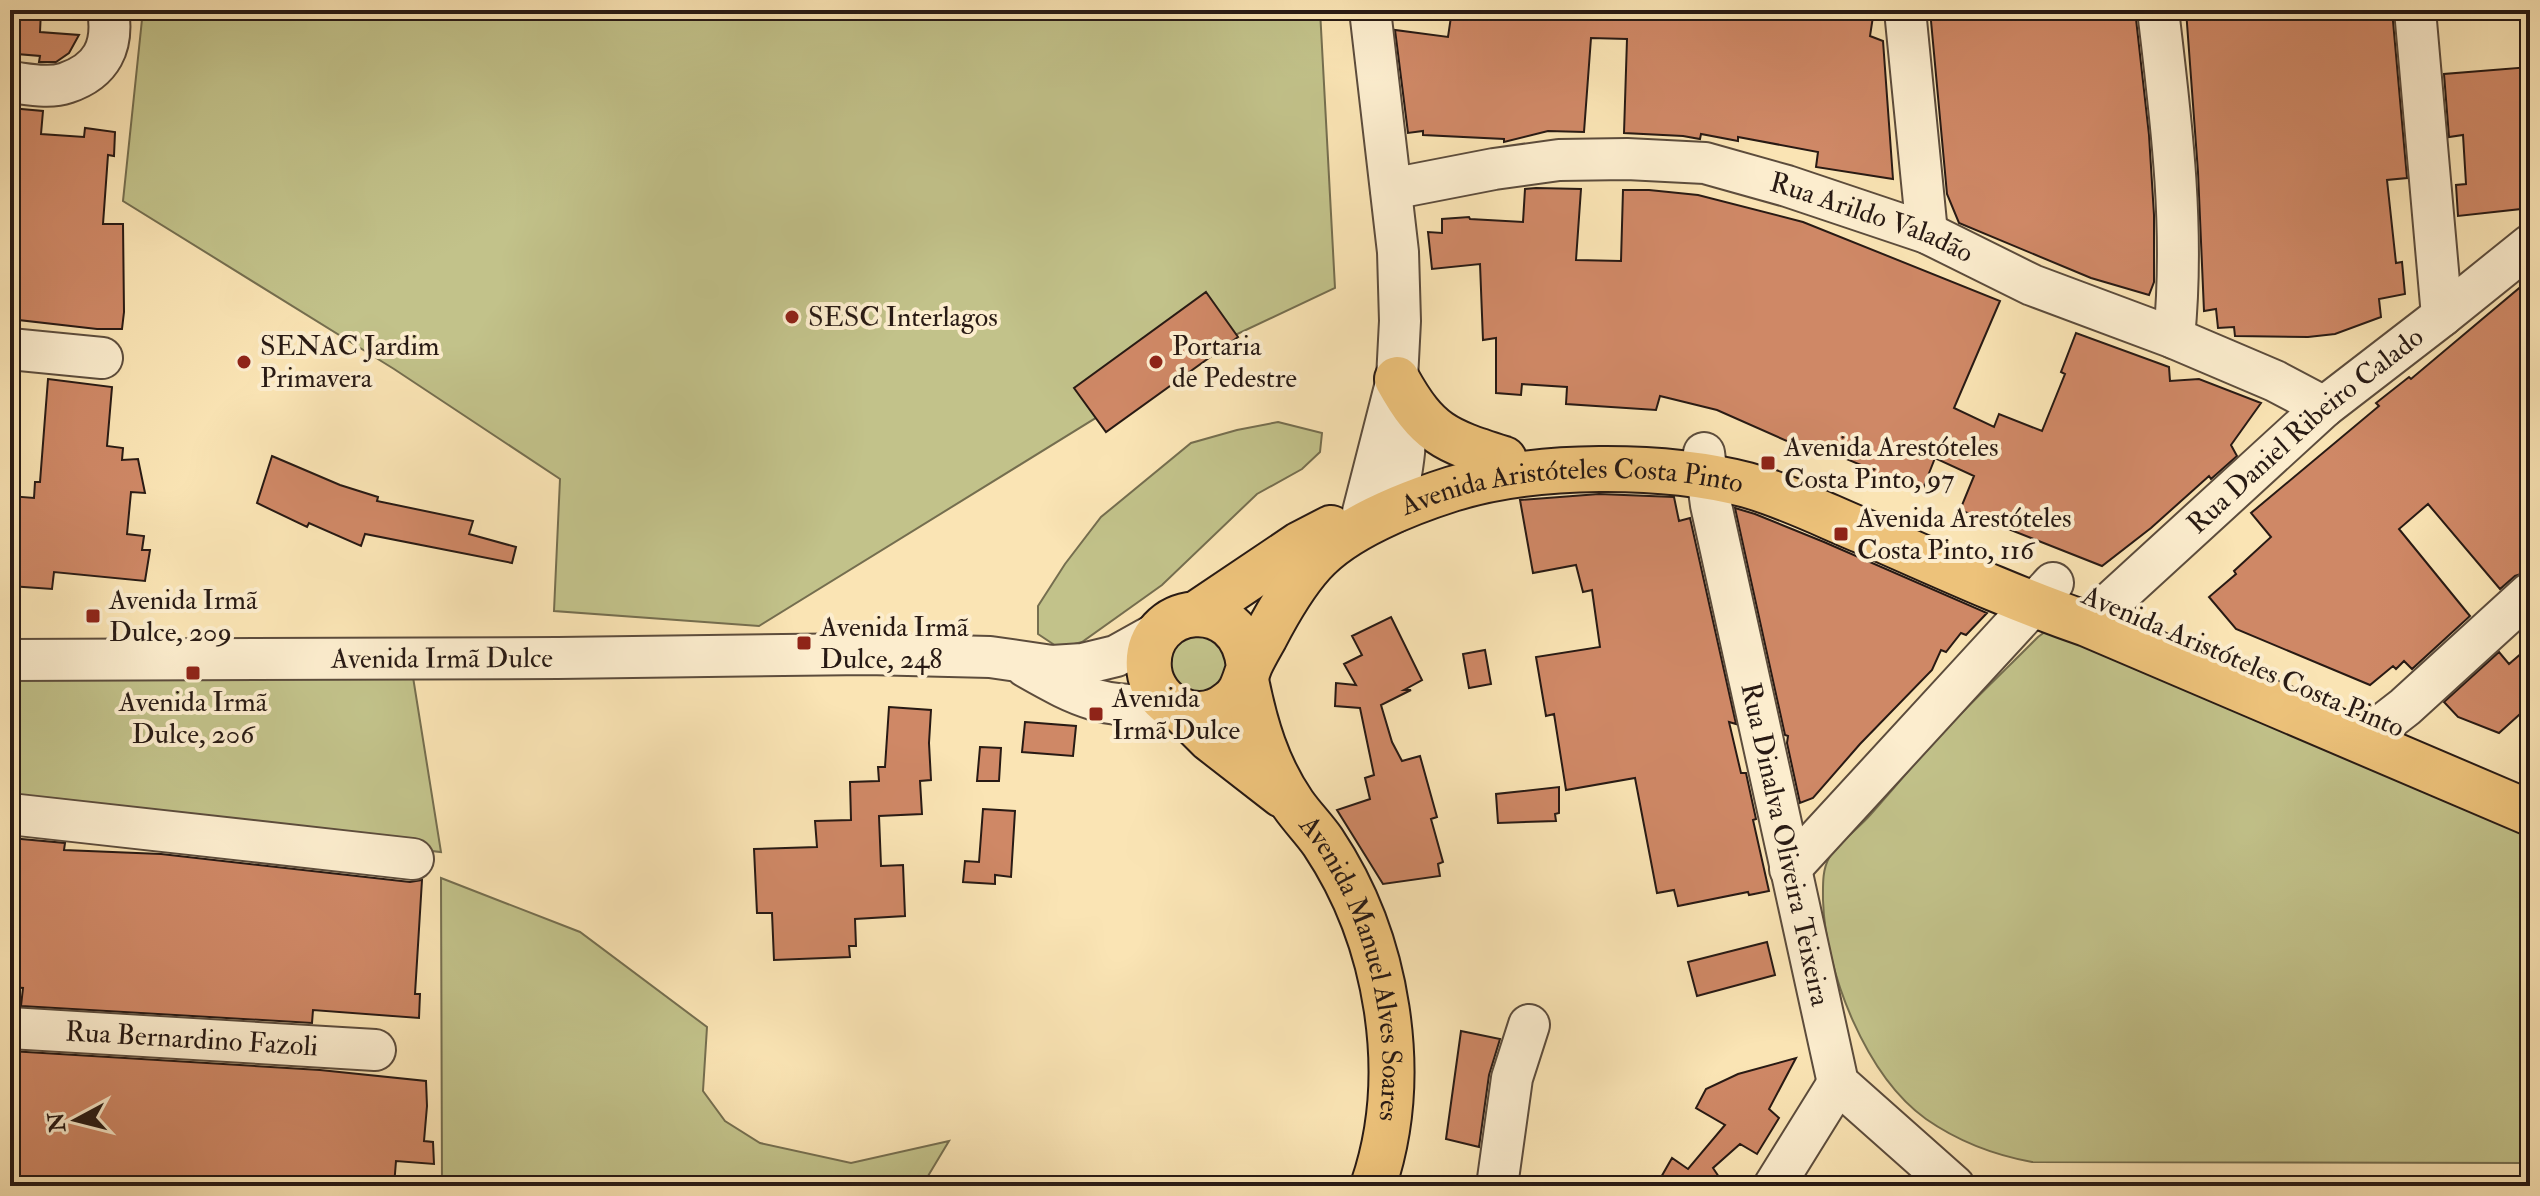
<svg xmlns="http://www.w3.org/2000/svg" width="2540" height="1196" viewBox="0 0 2540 1196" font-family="'IM FELL Double Pica',serif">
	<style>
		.green { fill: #c2c28a; stroke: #756e4f; stroke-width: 2 }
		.building { fill: #cf8866; stroke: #281a14; stroke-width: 2 }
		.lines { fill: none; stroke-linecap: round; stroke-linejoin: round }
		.minor-casing { stroke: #5c4c3c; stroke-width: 44 }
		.major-casing { stroke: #281a14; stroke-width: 48 }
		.minor { stroke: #fcedce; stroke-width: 40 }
		.major { stroke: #edc27a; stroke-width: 44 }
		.poi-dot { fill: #8f2418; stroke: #fcedce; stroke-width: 3 }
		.labels { text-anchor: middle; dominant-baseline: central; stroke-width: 8; stroke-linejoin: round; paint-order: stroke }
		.street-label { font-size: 28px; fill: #281a14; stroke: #fcedce }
		.poi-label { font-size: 28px; fill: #281a14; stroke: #fcedce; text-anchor: start }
	</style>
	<rect width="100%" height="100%" fill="#fae4b4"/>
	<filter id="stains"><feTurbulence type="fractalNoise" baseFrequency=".0025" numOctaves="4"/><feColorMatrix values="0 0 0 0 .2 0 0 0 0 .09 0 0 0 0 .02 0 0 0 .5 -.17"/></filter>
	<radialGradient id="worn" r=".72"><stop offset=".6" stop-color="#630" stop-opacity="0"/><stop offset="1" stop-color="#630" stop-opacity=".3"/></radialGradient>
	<!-- green -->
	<path class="green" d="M 143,10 L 1320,10 L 1335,288 L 1214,345 L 759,626 L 554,611 L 560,479 L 394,369 L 123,201 Z
		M 1278,422 L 1322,433 L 1320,452 L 1302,469 L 1257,494 L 1162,585 L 1082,642 L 1059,648 L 1038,634 L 1038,606 L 1065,564 L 1101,517 L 1191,443 L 1237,430 Z
		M 2053,626 L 2264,715 L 2530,835 L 2530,1163 L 2032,1162 C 1994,1155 1959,1142 1926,1119 C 1866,1076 1825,972 1823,900 C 1823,887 1822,870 1829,858 C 1836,845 1860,827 1871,814 C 1895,787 1918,759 1943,732 C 1974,700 2006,669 2038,637 Z
		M 1181,628 L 1234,647 L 1221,693 L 1175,692 L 1164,646 Z
		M 10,676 L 413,677 L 441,852 L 10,805 Z
		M 441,878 L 580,932 L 707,1027 L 703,1091 L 725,1121 L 760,1143 L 851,1163 L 949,1141 L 922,1186 L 442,1186 Z"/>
	<!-- building -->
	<path class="building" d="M 10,10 L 41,10 L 40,32 L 79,35 L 69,53 L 56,62 L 39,62 L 40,56 L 17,54 L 17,41 L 10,40 Z
		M 1452,10 L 1874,10 L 1870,36 L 1883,41 L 1893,179 L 1816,167 L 1818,152 L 1738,137 L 1738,141 L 1701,134 L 1700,139 L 1683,136 L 1624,133 L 1627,39 L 1591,38 L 1584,132 L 1548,131 L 1504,142 L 1504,139 L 1423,135 L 1423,131 L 1408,133 L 1395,30 L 1448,37 Z
		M 1930,10 L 2135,10 L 2149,135 L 2154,215 L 2154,282 L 2149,295 L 2091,278 L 1959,223 L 1947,194 Z
		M 2186,10 L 2392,10 L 2407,178 L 2387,180 L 2396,263 L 2402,262 L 2405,294 L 2379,299 L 2381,317 L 2335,334 L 2308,337 L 2235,336 L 2234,327 L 2218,328 L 2216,309 L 2204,311 L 2198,172 Z
		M 2530,67 L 2530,208 L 2458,216 L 2456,185 L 2466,184 L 2463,135 L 2449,137 L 2444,74 Z
		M 10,108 L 43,111 L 41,134 L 84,137 L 85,128 L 115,132 L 114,156 L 108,155 L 103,224 L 123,224 L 124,312 L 122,329 L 97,329 L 10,319 Z
		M 1536,188 L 1581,189 L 1576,260 L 1621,261 L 1623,190 L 1649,190 L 1698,195 L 1803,222 L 2000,301 L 1954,408 L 1994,427 L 1999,414 L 2042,431 L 2065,374 L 2061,372 L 2076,333 L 2169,367 L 2170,381 L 2199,379 L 2261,403 L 2231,445 L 2237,456 L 2211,479 L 2209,476 L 2151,528 L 2102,566 L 1960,510 L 1974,476 L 1935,458 L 1922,491 L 1903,483 L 1902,486 L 1884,479 L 1865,470 L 1866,467 L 1808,443 L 1805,449 L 1717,410 L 1660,396 L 1656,410 L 1566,404 L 1567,387 L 1522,384 L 1521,395 L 1496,393 L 1496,338 L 1483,340 L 1480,264 L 1432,269 L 1428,232 L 1442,233 L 1442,219 L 1469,217 L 1470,219 L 1523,222 L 1525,189 Z
		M 2530,279 L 2530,571 L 2515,576 L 2500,589 L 2428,504 L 2399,529 L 2470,616 L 2412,669 L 2404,661 L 2396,669 L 2393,666 L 2370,685 L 2236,629 L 2209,597 L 2236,574 L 2234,571 L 2271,537 L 2251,513 L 2379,406 L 2376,403 L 2409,377 L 2411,379 Z
		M 1206,292 L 1238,337 L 1106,432 L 1074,388 Z
		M 48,379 L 112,387 L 107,446 L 123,448 L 122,460 L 138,459 L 145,493 L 131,492 L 127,534 L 144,536 L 142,550 L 150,550 L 145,581 L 54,572 L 52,589 L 10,586 L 10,496 L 34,498 L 35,482 L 40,482 Z
		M 272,456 L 340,485 L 378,497 L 377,501 L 473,521 L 469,534 L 516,547 L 512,563 L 365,534 L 361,546 L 309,523 L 307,527 L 257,503 Z
		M 1599,494 L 1674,497 L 1679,521 L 1690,518 L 1736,724 L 1729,722 L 1741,773 L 1746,773 L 1756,819 L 1753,820 L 1769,891 L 1749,895 L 1748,892 L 1678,906 L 1674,890 L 1657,893 L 1635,778 L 1566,790 L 1554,714 L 1546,716 L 1536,657 L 1600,647 L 1592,590 L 1583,592 L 1576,565 L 1533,573 L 1520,500 Z
		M 1735,508 L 1755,514 L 1824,542 L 1987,613 L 1966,635 L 1961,633 L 1946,652 L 1941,650 L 1932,670 L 1860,744 L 1813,798 L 1800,803 L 1787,743 L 1788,736 L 1785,735 Z
		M 1391,617 L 1422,680 L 1404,690 L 1411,690 L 1381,705 L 1392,742 L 1402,761 L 1420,756 L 1437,817 L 1431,819 L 1443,862 L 1438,864 L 1440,876 L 1383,884 L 1337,810 L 1370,799 L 1365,778 L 1374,775 L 1360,708 L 1335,706 L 1336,683 L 1356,685 L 1344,664 L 1362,655 L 1352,636 Z
		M 2530,646 L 2530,705 L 2499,733 L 2458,717 L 2444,702 L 2499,652 L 2509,664 Z
		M 1485,650 L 1491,684 L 1469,688 L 1463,654 Z
		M 889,707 L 931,710 L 929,743 L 931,780 L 920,781 L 922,814 L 879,816 L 881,866 L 903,865 L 905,916 L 855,919 L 856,946 L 849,946 L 850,957 L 774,960 L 772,913 L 757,913 L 754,849 L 817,847 L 815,821 L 851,820 L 850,782 L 879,781 L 878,767 L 885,767 Z
		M 1025,722 L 1076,726 L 1073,756 L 1022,752 Z
		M 980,747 L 1001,748 L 999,781 L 977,781 Z
		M 1559,787 L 1559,813 L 1555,814 L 1556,821 L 1498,823 L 1496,794 Z
		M 983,809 L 1015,811 L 1011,877 L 995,875 L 995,884 L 963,882 L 965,861 L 979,862 Z
		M 10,838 L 65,843 L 64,850 L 161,854 L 410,882 L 422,880 L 415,994 L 420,994 L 419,1018 L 313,1010 L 312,1023 L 21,1006 L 23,988 L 10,987 Z
		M 1767,942 L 1775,975 L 1697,996 L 1688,962 Z
		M 1461,1031 L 1500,1039 L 1489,1075 L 1479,1147 L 1446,1139 Z
		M 10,1051 L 320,1070 L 426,1081 L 427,1106 L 424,1141 L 433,1142 L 434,1164 L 396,1161 L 394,1186 L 10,1186 Z
		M 1796,1058 L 1769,1109 L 1779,1118 L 1757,1154 L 1740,1144 L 1713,1168 L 1725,1186 L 1656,1186 L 1672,1158 L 1688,1169 L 1725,1125 L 1696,1108 L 1706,1089 L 1738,1074 Z"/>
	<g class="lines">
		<!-- minor casing -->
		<g class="minor-casing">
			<g id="minor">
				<path d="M 1905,10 L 1927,233"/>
				<path d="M 2158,10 C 2171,119 2185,228 2174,338"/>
				<path d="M 2415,10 L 2442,316"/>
				<path d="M 10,82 C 28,84 49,89 66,83 C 102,71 114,46 108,10"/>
				<path id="s1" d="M 1391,189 L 1494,169 L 1559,160 L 1627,159 L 1705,163 L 1787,186 L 1927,233 L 2032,285 L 2174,338 L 2275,381 L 2324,407"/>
				<path d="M 10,349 L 102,358"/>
				<path id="s2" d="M 1704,453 L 1711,505 L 1838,1083 L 1954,1186"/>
				<path d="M 1363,512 L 1397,379 L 1400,321 L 1398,252 L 1370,10"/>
				<path d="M 1395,512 C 1399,481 1408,449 1404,418"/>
				<path id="s3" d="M 2087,624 L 2324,407 L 2442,316 L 2530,245"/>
				<path id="s4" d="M 10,660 L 558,658 L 867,654 L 990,657 L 1052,666 L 1083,664 L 1116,656 L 1159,632"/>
				<path d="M 1026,667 C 1082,699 1104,709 1170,705"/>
				<path d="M 2373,746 L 2387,721 L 2405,707 L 2530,593"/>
				<path d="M 10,814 L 413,859"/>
				<path d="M 1790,869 L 2053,583"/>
				<path id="s5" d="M 10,1028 L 375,1050"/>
				<path d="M 1497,1186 L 1512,1078 L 1529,1025"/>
				<path d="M 1774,1186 L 1838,1083"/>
			</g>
		</g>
		<!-- major casing -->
		<g class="major-casing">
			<g id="major">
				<path d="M 1397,379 C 1428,435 1445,440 1504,459"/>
				<path d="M 1196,614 L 1300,544 L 1331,528"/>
				<path id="s6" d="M 1249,667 C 1242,590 1143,603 1149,669 C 1153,707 1199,728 1229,703 C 1243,693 1244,680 1250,665 C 1254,656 1260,646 1265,637 C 1278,612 1294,584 1313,563 C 1344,528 1408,503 1452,489 C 1535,463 1663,463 1747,485 C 1787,496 1826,516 1865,532 C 1938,564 2011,598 2087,624 L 2530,813"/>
				<path id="s7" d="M 1246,680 C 1255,725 1267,766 1293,804 C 1302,817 1314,829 1323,842 C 1388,939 1411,1075 1373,1186"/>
				<path d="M 1182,711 L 1210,739 L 1282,795"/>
			</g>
		</g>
		<!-- minor -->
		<use href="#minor" class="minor"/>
		<!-- major -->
		<use href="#major" class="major"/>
	</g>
	<!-- markers -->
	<g class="poi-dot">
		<circle cx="792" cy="317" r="8"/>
		<circle cx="244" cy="362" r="8"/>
		<circle cx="1156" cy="362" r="8"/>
		<rect x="1760" y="455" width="16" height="16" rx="4"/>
		<rect x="1833" y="526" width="16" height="16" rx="4"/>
		<rect x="85" y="608" width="16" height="16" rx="4"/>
		<rect x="796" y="635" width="16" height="16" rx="4"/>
		<rect x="185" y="665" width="16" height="16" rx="4"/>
		<rect x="1088" y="706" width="16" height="16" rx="4"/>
	</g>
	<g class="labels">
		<!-- street labels -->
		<g class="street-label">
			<text stroke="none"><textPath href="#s1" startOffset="492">Rua Arildo Valadão</textPath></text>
			<text stroke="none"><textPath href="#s3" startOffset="292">Rua Daniel Ribeiro Calado</textPath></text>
			<text stroke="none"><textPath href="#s6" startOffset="714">Avenida Aristóteles Costa Pinto</textPath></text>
			<text stroke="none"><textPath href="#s4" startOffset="432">Avenida Irmã Dulce</textPath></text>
			<text transform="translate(2243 662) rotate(23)">Avenida Aristóteles Costa Pinto</text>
			<text stroke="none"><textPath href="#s2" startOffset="400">Rua Dinalva Oliveira Teixeira</textPath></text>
			<text stroke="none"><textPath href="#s7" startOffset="314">Avenida Manuel Alves Soares</textPath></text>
			<text stroke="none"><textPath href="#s5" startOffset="182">Rua Bernardino Fazoli</textPath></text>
		</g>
		<!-- poi labels -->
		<g class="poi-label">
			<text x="808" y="317">SESC Interlagos</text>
			<text x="260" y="346">SENAC Jardim<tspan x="260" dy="32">Primavera</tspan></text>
			<text x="1172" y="346">Portaria<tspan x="1172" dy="32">de Pedestre</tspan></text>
			<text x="1784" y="447">Avenida Arestóteles<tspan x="1784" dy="32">Costa Pinto, 97</tspan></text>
			<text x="1857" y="518">Avenida Arestóteles<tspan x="1857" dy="32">Costa Pinto, 116</tspan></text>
			<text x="109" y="600">Avenida Irmã<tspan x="109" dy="32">Dulce, 209</tspan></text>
			<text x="820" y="627">Avenida Irmã<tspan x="820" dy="32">Dulce, 248</tspan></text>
			<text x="1112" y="698">Avenida<tspan x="1112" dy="32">Irmã Dulce</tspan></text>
			<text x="193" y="702" text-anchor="middle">Avenida Irmã<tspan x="193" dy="32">Dulce, 206</tspan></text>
		</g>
	</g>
	<!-- margin -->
	<rect width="2540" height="1196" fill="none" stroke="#fae4b4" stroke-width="40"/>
	<rect x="12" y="12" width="2516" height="1172" fill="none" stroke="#281a14" stroke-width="4"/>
	<rect x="20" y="20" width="2500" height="1156" fill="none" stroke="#281a14" stroke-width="2"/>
	<!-- north arrow -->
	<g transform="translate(76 1120) rotate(263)" stroke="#fcedce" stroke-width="6" paint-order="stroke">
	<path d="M0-6L14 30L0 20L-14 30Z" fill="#281a14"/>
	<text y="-12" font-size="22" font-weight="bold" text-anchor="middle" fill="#281a14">N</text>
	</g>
	<rect width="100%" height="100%" filter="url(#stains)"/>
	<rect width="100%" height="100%" fill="url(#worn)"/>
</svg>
